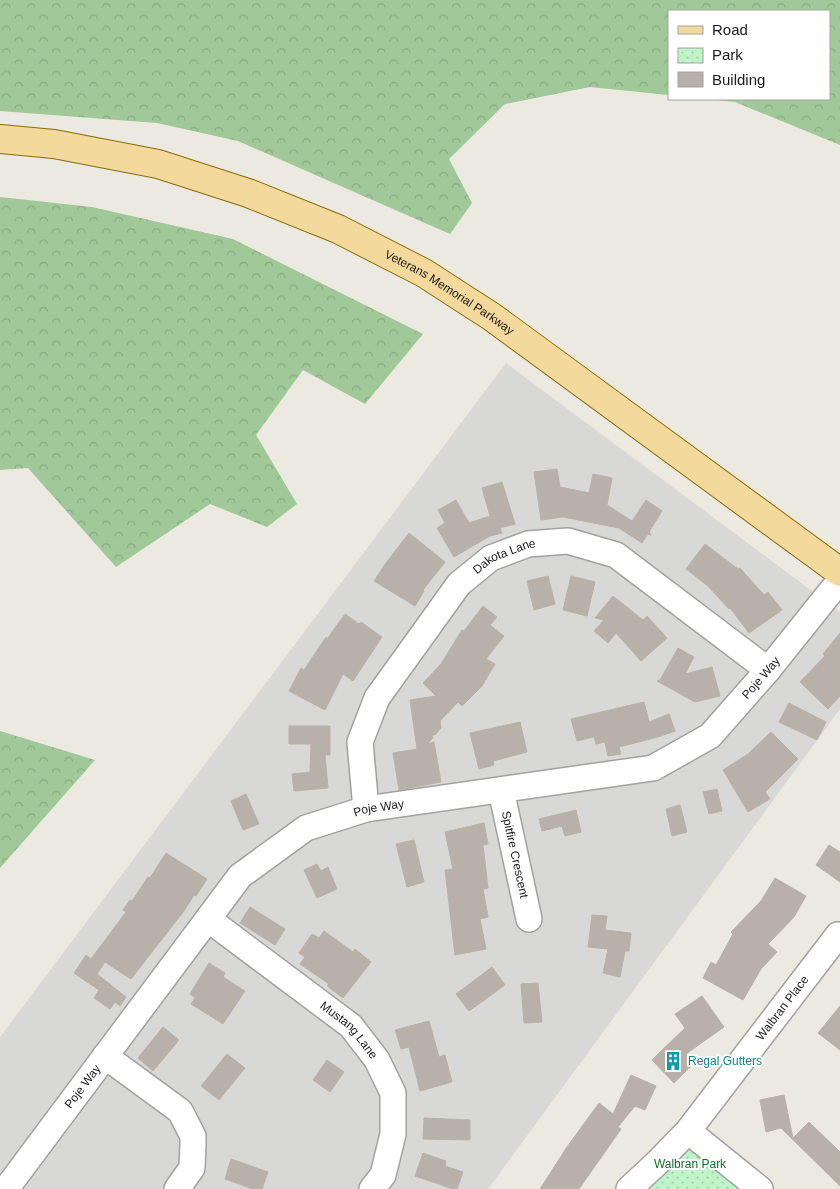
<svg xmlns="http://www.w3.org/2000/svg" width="840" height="1189" viewBox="0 0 840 1189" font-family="Helvetica,sans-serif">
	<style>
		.residential { fill: #d8d8d7 }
		.forest { fill: url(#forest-crowns) }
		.park { fill: url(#park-dots) }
		.building { fill: #b7b1aa; stroke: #bcb1a4 }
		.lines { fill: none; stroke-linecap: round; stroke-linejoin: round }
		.minor-casing { stroke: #a1a1a1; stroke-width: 28 }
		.major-casing { stroke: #876c0a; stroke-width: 30 }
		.minor { stroke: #fff; stroke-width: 25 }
		.major { stroke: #f4d99d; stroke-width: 28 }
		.labels { text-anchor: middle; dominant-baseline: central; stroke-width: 4; stroke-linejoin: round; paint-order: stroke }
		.street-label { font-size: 12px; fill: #1a1a1a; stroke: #fff }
		.culture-label { font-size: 12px; fill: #0d838f; stroke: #fff; text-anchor: start }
		.park-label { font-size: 12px; fill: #126f25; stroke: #fff }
	</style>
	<defs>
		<pattern id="forest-crowns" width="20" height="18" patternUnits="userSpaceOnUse" patternTransform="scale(1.25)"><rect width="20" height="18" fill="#a0c898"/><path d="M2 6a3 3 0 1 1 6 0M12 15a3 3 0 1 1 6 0" fill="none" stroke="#89ab82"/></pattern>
		<pattern id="park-dots" width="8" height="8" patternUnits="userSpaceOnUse" patternTransform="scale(1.25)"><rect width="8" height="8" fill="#bff4c9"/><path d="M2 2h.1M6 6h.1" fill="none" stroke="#a4d1ac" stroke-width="1.8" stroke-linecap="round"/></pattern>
	</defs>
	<rect width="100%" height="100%" fill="#ebe9e0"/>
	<!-- residential -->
	<path class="residential" d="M 506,363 L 840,612 L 840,709 L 488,1189 L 0,1189 L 0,1037 Z"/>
	<!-- forest -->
	<path class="forest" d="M 0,0 L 840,0 L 840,145 L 735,102 L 705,99 L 829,99 L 829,11 L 669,11 L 669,95 L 590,87 L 505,104 L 449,159 L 472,203 L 450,234 L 238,141 L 157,123 L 0,111 Z
		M 0,197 L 92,207 L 233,239 L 423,334 L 365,404 L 303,370 L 256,435 L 297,504 L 267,527 L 210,504 L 116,567 L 28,468 L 0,470 Z
		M 0,731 L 95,760 L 0,868 Z"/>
	<!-- park -->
	<path class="park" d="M 688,1131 L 754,1189 L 629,1189 Z"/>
	<!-- building -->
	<path class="building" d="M 557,469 L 560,487 L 589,493 L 593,474 L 612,478 L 607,505 L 632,521 L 646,500 L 662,511 L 649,532 L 651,535 L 648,534 L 642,543 L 619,528 L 563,517 L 541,520 L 534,472 Z
		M 502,482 L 515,524 L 500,528 L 502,533 L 490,536 L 454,557 L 437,528 L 445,523 L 438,510 L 456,500 L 469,523 L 490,516 L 482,488 Z
		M 409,533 L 445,562 L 423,590 L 424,591 L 415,606 L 374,581 L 386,563 Z
		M 705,544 L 738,569 L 740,568 L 764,595 L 768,592 L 782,610 L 749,633 L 730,608 L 729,609 L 708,586 L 686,569 Z
		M 548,576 L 555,604 L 534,610 L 527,581 Z
		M 571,576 L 595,582 L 587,616 L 563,610 Z
		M 613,596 L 643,620 L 647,616 L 667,638 L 641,661 L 616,633 L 608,643 L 594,631 L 604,620 L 595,618 Z
		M 483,606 L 497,617 L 490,625 L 504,636 L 486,659 L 495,664 L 482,686 L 462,706 L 458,702 L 440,721 L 441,728 L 435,735 L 432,735 L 433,738 L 427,744 L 434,742 L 441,782 L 399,790 L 393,753 L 417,749 L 410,700 L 436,696 L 423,683 L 441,664 L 462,630 L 464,631 Z
		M 345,614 L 359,624 L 361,622 L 382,637 L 353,681 L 343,674 L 325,710 L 289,691 L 301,668 L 304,670 L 326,637 L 327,639 Z
		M 840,633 L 840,696 L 828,709 L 800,682 L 825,656 L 823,654 Z
		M 678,648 L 694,657 L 685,674 L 712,667 L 720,696 L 695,702 L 657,681 L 660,680 Z
		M 644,702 L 649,722 L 669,714 L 675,731 L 658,737 L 619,747 L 621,754 L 608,756 L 605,742 L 596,744 L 594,737 L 577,741 L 571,719 Z
		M 789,703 L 826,722 L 817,740 L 779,722 Z
		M 520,722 L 527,752 L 493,761 L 494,765 L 479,769 L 470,733 Z
		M 289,726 L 330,726 L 330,755 L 325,755 L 328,788 L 294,791 L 292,774 L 310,772 L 311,744 L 289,744 Z
		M 771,732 L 798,759 L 765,792 L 770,799 L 748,812 L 723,770 L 748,754 Z
		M 717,789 L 722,811 L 709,814 L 703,792 Z
		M 246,794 L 259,824 L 243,830 L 231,801 Z
		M 680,805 L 687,832 L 672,836 L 666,809 Z
		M 576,810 L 581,832 L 565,836 L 562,826 L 542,831 L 539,819 Z
		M 484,823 L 488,844 L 483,845 L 488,888 L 483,889 L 488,917 L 480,919 L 486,949 L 455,955 L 445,870 L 453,869 L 445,832 Z
		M 414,840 L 424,882 L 407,887 L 396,844 Z
		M 829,845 L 840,852 L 840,882 L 816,865 Z
		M 166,853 L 207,879 L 196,896 L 194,895 L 184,911 L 131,979 L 105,962 L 97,974 L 126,997 L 120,1006 L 115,1002 L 110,1009 L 94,998 L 99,990 L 74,973 L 86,955 L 91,959 L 126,912 L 123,910 L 130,900 L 132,901 L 148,877 L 150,878 Z
		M 317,864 L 321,871 L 328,867 L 337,889 L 317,898 L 304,870 Z
		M 775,878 L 806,896 L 794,917 L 768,944 L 777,952 L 761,969 L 743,1000 L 703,978 L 711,962 L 716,965 L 733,934 L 731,932 L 761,901 Z
		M 250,907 L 285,929 L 275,945 L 240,923 Z
		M 592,915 L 607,916 L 605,930 L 631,933 L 629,951 L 625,951 L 620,977 L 603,973 L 608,949 L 588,947 Z
		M 324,931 L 353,952 L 355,949 L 371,962 L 343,998 L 327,986 L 329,984 L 300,964 L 305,957 L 299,953 L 312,934 L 319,938 Z
		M 209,963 L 225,973 L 223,977 L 245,991 L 223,1024 L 191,1004 L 195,998 L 190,994 Z
		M 492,967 L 505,985 L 469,1011 L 456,994 Z
		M 538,983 L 542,1022 L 524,1023 L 521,984 Z
		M 702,996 L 724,1027 L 686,1054 L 694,1063 L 674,1083 L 652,1060 L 685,1028 L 675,1014 Z
		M 840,1006 L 840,1050 L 818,1033 Z
		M 429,1021 L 439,1057 L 445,1055 L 452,1082 L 420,1091 L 409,1047 L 401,1049 L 395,1030 Z
		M 163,1027 L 179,1040 L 153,1071 L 138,1058 Z
		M 227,1054 L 245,1068 L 219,1100 L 201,1086 Z
		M 327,1060 L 344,1072 L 330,1092 L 313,1080 Z
		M 631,1075 L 656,1086 L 645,1110 L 635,1106 L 618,1127 L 621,1129 L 579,1189 L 540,1189 L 567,1147 L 599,1103 L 613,1114 Z
		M 784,1095 L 793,1138 L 809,1122 L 840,1152 L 840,1186 L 781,1128 L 766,1132 L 760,1100 Z
		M 424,1118 L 470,1120 L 470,1140 L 423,1139 Z
		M 423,1153 L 446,1161 L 445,1166 L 463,1172 L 457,1189 L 453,1189 L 415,1176 Z
		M 231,1159 L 268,1172 L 262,1189 L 253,1189 L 225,1179 Z"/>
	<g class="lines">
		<!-- minor casing -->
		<g class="minor-casing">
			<g id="minor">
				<path id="s1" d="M 501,790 L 529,919"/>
				<path id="s2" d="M 366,809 L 360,742 L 377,698 L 459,584 L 491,558 L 528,544 L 568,541 L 616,555 L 768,670"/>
				<path id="s3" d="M 208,919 L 351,1026 L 377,1060 L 393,1093 L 393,1134 L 383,1175 L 372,1189"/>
				<path d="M 105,1056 L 180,1111 L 193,1136 L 193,1144 L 192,1168 L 177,1189"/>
				<path id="s4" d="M 688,1131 L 838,935 L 840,937"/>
				<path id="s5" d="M 6,1189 L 240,876 L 306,828 L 366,809 L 653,768 L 710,736 L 768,670 L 840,580"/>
				<path d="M 629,1189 L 657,1163 L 688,1131 L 760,1189"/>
			</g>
		</g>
		<!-- major casing -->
		<g class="major-casing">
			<g id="major">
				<path id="s6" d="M 0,139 L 54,144 L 158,164 L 248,193 L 338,229 L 424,273 L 492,317 L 840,572"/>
			</g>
		</g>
		<!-- minor -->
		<use href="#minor" class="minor"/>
		<!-- major -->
		<use href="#major" class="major"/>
	</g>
	<!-- icons -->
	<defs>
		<g id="building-bare" transform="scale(1.5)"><path d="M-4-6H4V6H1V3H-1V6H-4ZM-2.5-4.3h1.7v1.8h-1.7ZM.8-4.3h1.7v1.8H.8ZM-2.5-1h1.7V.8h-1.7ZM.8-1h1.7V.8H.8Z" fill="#0f9aa8" stroke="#fff" stroke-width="2.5" paint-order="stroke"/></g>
	</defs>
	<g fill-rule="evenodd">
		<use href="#building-bare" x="673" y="1061"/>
	</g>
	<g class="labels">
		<!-- street labels -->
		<g class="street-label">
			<text stroke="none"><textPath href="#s6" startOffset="480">Veterans Memorial Parkway</textPath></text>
			<text stroke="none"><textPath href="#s2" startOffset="309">Dakota Lane</textPath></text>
			<text stroke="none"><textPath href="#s5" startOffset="968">Poje Way</textPath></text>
			<text stroke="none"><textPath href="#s5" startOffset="548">Poje Way</textPath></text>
			<text stroke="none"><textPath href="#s1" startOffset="66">Spitfire Crescent</textPath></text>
			<text stroke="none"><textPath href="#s4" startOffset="155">Walbran Place</textPath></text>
			<text stroke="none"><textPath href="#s3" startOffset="180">Mustang Lane</textPath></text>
			<text stroke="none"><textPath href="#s5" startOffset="128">Poje Way</textPath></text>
		</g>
		<!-- culture labels -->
		<g class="culture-label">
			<text x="688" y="1061">Regal Gutters</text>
		</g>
		<!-- park labels -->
		<g class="park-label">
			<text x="690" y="1164">Walbran Park</text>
		</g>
	</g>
	<!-- legend -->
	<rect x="668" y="10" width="162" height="90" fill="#ffffff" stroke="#a3a3a3"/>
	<rect x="678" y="26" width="25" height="8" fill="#f4d99d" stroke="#a3a3a3"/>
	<text x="712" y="35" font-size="15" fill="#1a1a1a">Road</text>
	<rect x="678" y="48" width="25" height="15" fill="url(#park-dots)" stroke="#a3a3a3"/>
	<text x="712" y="60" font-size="15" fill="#1a1a1a">Park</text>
	<rect x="678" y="72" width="25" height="15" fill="#b7b1aa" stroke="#a3a3a3"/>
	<text x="712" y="85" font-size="15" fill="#1a1a1a">Building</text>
</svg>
